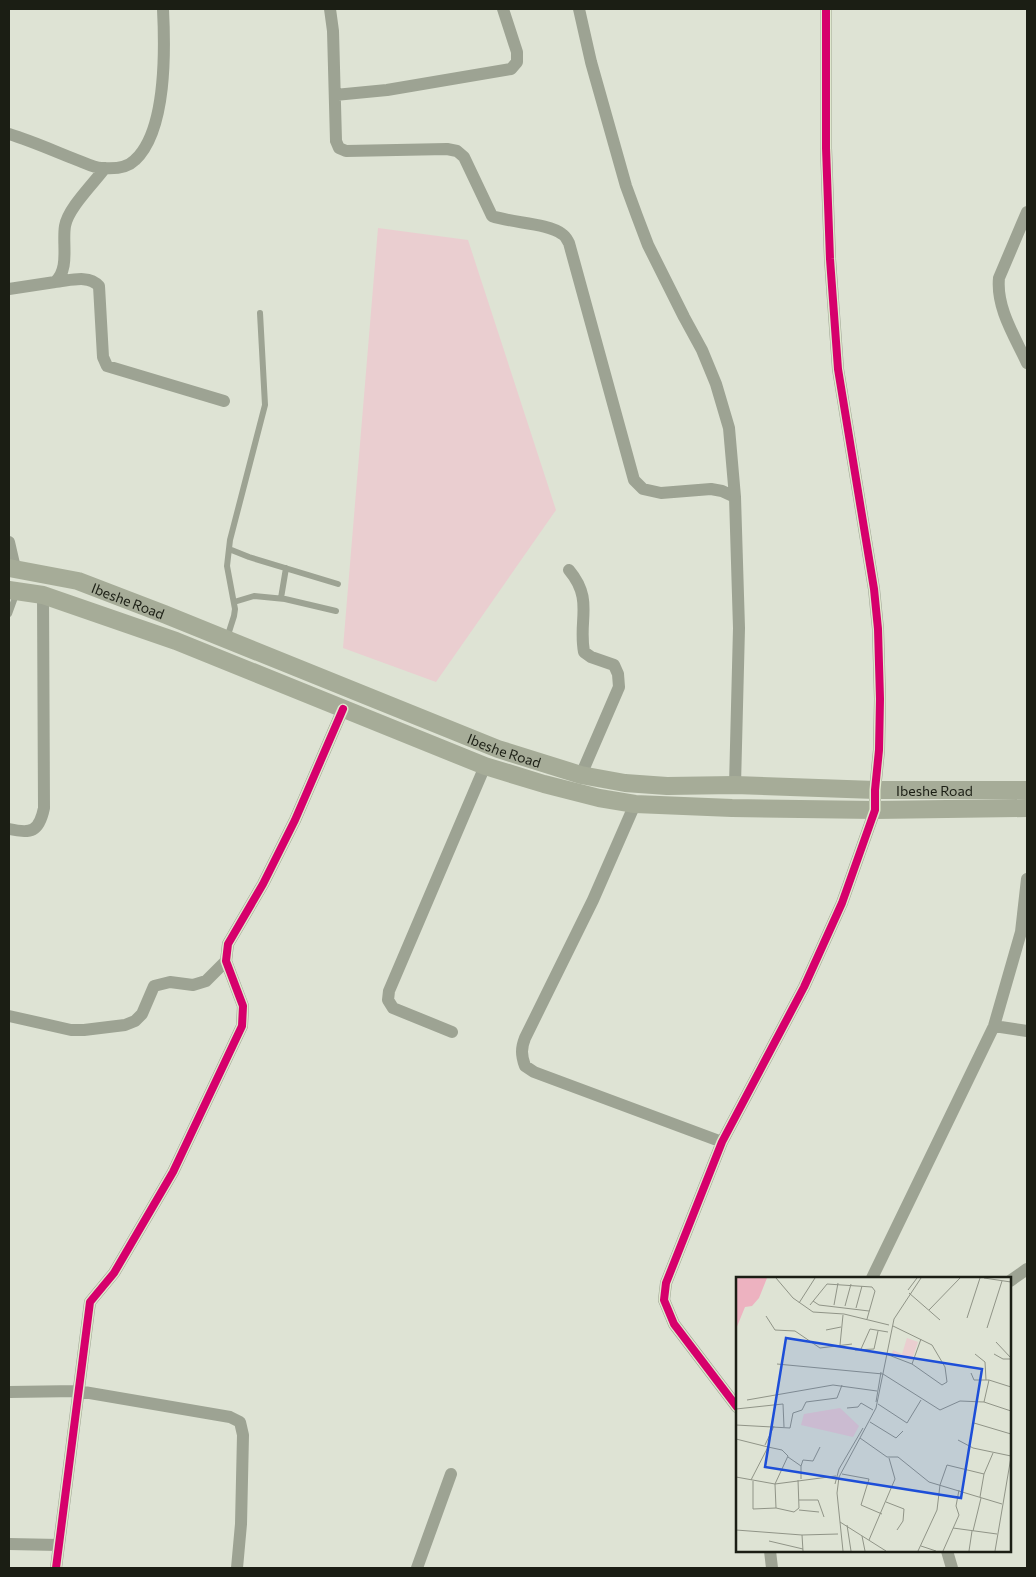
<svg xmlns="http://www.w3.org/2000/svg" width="1036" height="1577" viewBox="0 0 1036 1577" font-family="Commissioner,sans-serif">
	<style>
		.green { fill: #eaced0 }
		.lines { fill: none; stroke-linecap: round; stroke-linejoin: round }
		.service { stroke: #9da393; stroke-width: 6 }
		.minor { stroke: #9da393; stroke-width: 12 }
		.secondary { stroke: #a6ac98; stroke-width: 18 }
		.cycleway-casing { stroke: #dfe9ce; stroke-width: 11 }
		.cycleway { stroke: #d6006c; stroke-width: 8 }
		.labels { text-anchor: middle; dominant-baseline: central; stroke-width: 5; stroke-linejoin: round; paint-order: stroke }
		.street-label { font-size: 14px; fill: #1b1e14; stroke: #dfe9ce }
		.inset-road { fill: none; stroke: #909487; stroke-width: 1 }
		.view { fill: #1d4ed8; fill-opacity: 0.15; stroke: #1d4ed8; stroke-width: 2.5 }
		.inset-edge { fill: none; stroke: #1b1e14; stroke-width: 2.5 }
	</style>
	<rect width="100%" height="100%" fill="#dee3d4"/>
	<!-- green -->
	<path class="green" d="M 378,228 L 468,240 L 556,510 L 436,682 L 343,648 Z"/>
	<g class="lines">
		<!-- service -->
		<path class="service" d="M 229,549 L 249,557 L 338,584
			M 281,598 L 286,568
			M 234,602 L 254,596 L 285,599 L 336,611
			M 9,614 L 17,592
			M 227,638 L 234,616 L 235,609 L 227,566 L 230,540 L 265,405 L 260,313"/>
		<!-- minor -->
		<path class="minor" d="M 330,9 L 333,31 L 336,141 L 339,148 L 346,151 L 447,149 L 457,151 L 464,157 L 492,216 C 511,223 548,223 562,234 C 566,236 567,240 569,243 L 634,480 L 643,489 L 661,493 L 711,489 L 722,491 L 735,497
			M 579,9 L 591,62 L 626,186 L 637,216 L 648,245 L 684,317 L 702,350 L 716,384 L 729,428 L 735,497 L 739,628 L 735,785
			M 335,95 L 387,90 L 511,69 L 517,62 L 517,52 L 503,9
			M 9,134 C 32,141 54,151 77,160 C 85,163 94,168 102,168 C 113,169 127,168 135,160 C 167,130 165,49 163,9
			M 1027,212 L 999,278 C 996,308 1015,337 1027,363
			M 55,282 C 69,281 88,274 99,286 L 103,357 L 107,366 L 224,401
			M 9,289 L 55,282 C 70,269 62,244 65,226 C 68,208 94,183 105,168
			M 9,542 L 15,568
			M 569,570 C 594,600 578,619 584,652 L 591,657 L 614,665 L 618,674 L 619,687 L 581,775
			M 635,804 L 593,900 L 525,1038 C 521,1048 521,1055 525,1066 L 534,1072 L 722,1142
			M 9,829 C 31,834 39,832 44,808 L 43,595
			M 9,1016 L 71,1030 L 84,1030 L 125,1025 L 135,1021 L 142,1014 L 154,986 L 170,982 L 193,985 L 206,981 L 226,961
			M 994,1026 L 1027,1031
			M 452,1032 L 393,1008 L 388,1000 L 389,991 L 485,766
			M 872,1278 L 994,1026 L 1021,932 L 1027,879
			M 1010,1281 L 1027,1269
			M 9,1392 L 78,1391 L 230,1417 L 240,1422 L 243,1435 L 241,1524 L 237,1568
			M 737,1407 L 674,1324 L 664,1300 L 666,1283 L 722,1142 L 804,987 L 842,903 L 875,810 L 875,790 L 879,750 L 880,699 L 878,629 L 874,589 L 838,369 L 830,259 L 826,148 L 826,9
			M 9,1544 L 59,1545
			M 770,1551 L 772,1568
			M 947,1551 L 952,1568
			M 56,1568 L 90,1302 L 114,1273 L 173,1172 L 242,1026 L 243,1006 L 226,961 L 228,944 L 263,884 L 295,820 L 343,709
			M 417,1568 L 451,1474"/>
		<!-- secondary -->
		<g class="secondary">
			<path id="s1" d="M 9,568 L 78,581 L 164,614 L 498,749 L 581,775 L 625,783 L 667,786 L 735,785 L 875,790 L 1027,790"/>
			<path d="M 9,590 L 43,595 L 176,641 L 485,766 L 544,784 L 599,798 L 635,804 L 732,808 L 875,810 L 1027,808"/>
		</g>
		<!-- cycleway casing -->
		<g class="cycleway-casing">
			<path id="cycleway" d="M 737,1407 L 674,1324 L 664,1300 L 666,1283 L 722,1142 L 804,987 L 842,903 L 875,810 L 875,790 L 879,750 L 880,699 L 878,629 L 874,589 L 838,369 L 830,259 L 826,148 L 826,9
				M 56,1568 L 90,1302 L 114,1273 L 173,1172 L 242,1026 L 243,1006 L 226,961 L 228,944 L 263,884 L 295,820 L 343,709"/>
		</g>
		<!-- cycleway -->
		<use href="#cycleway" class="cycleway"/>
	</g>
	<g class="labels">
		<!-- street labels -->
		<g class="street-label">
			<text stroke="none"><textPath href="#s1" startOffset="124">Ibeshe Road</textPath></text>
			<text stroke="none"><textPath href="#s1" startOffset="529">Ibeshe Road</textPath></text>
			<text stroke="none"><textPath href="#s1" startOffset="964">Ibeshe Road</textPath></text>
		</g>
	</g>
	<!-- overview -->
	<g transform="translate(736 1277)">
		<rect width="275" height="275" fill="#dee3d4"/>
		<path d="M 171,61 L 182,65 L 176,83 L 156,77 L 157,73 L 166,77 ZM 104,131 L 123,149 L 117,160 L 65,148 L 68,137 Z" fill="#eaced0"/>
		<path d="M 0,1 L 31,1 L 23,21 L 16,29 L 9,30 L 0,52 Z" fill="#edb2c0"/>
		<path class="inset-road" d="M 40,1 L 57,21 L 77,35 L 108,37 L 153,48M 248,1 L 275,5M 172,13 L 181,1M 173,16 L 204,43M 77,24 L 83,28 L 133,34M 63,26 L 79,1M 74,28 L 91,7 L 136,10 L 139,14 L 131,42M 98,28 L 102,6M 109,29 L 115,7M 120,31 L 126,9M 193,33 L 224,1M 30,39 L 39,53 L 59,54 L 84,71 L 116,67M 231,41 L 244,1M 251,51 L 266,4M 90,53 L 105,50M 260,65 L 275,81M 104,68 L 107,38M 125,72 L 134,52 L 152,55M 119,73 L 138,72 L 142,54M 150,77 L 176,87 L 206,108 L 211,105 L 209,90 L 196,68 L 157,49M 239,77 L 249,85 L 250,103M 258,77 L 267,82 L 275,82M 41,87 L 147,97 L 204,133 L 224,124 L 248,125 L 275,134M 176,87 L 185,62M 235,96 L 238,103 L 253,103 L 275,110M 11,123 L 97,108 L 141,114M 140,125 L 145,95M 248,125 L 253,103M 142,127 L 171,146 L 185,123M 111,131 L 122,130 L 125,126 L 137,133M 0,132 L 47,127 L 48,150M 134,145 L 160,161 L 167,154M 238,146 L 275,157M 0,148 L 54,151 L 57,136 L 66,133 L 70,125 L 101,121 L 106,108M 124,161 L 151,180 L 162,180 L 193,205 L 266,227M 0,162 L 32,170 L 15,203M 222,163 L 237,171 L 275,179M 29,168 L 38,149M 32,170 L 46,173 L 52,179 L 39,207M 52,180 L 65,189 L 65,202M 65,189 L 67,183 L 77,184 L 84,170M 106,197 L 133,202 L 125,228 L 146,237M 248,197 L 257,176M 0,200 L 39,207 L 100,199M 17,204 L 17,232 L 40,231 L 58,235 L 63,231 L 62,203M 39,207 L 40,231M 99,207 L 103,192 L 127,151M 63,223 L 82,223 L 88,240M 150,225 L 168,232 L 167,244 L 161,253M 63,233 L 83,235M 104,245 L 150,274M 111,248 L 115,274M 217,251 L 261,257M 0,253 L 66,258 L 102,257M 237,254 L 245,221M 66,258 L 67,274M 126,259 L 129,274M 133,263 L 159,202 L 153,181M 33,264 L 67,272M 185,269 L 200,274M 107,274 L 101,216 L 103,200 L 140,131 L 158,42 L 185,1M 182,274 L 201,233 L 204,208 L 211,188 L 248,197 L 244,220M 207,274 L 223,238 L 220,229 L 223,213M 233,274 L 236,254M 259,274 L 275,180"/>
		<path class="view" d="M 50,61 L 246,92 L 225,221 L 29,190 Z"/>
		<rect width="275" height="275" class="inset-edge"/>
	</g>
	<!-- border -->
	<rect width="1036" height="1577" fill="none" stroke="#1b1e14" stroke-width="20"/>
</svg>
